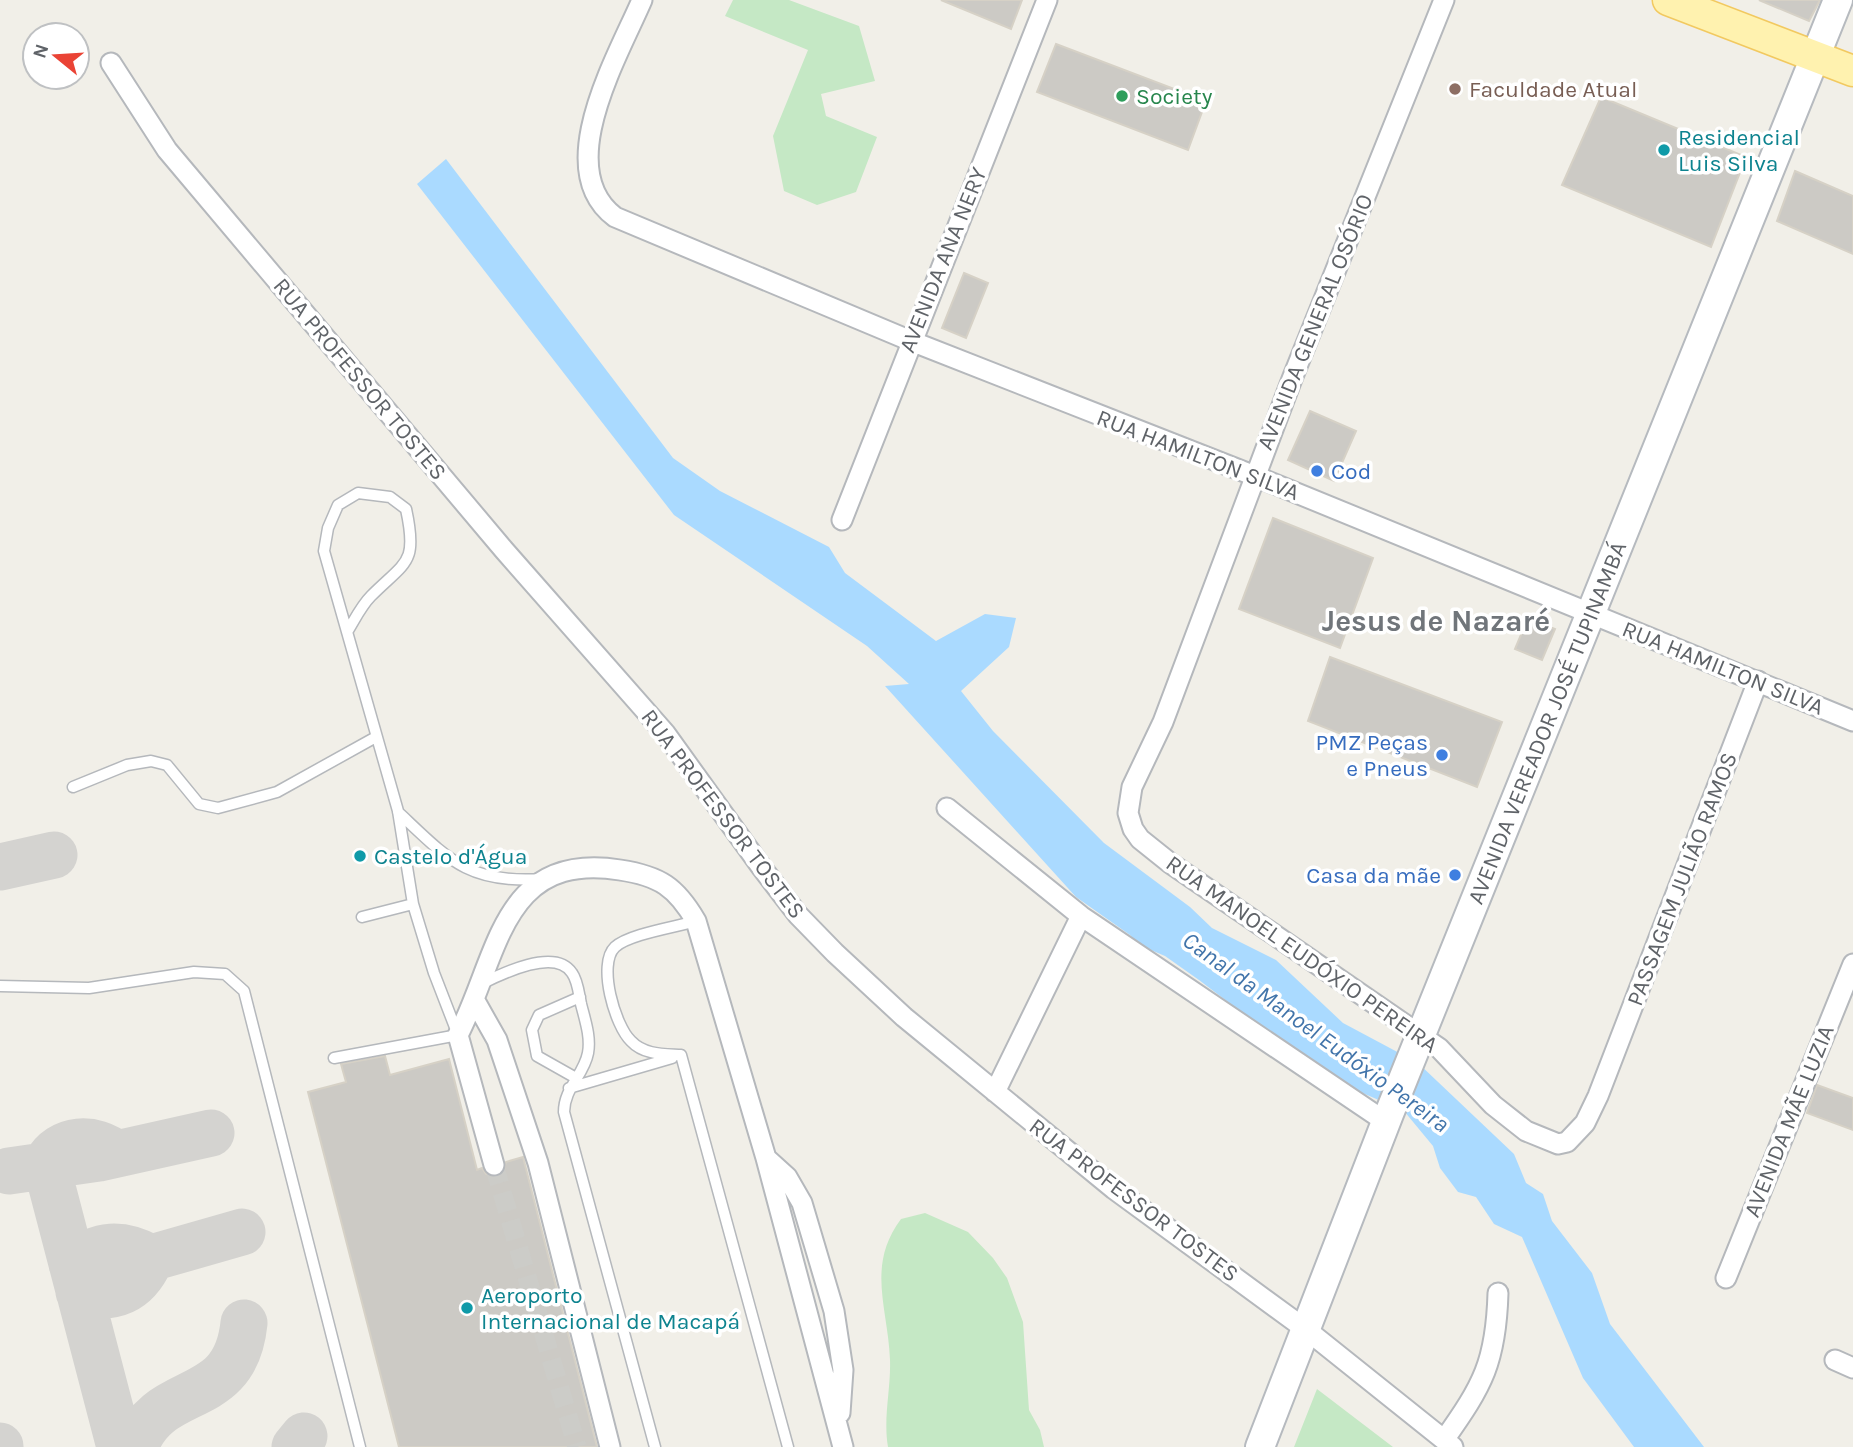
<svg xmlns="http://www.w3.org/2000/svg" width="1853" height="1447" viewBox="0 0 1853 1447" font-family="Karla,sans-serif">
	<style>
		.green { fill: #c5e8c5 }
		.water { fill: #aadaff }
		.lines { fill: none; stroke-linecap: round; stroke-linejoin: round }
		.taxiway { stroke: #d4d3d0; stroke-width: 47 }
		.building { fill: #cccac5; stroke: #d6d1c6; stroke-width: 2 }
		.street-tunnel { stroke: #ccccc8; stroke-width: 19; stroke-dasharray: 19 10; stroke-linecap: butt }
		.lane-casing { stroke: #b5b8bc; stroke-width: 13 }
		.street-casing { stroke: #b5b8bc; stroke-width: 23 }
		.secondary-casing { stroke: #b6babf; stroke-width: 32 }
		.primary-casing { stroke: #f2c960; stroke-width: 33 }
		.lane { stroke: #fff; stroke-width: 10 }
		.street { stroke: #fff; stroke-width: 19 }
		.secondary { stroke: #fff; stroke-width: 28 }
		.primary { stroke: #fff2af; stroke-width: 30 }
		.education-dot { fill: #8d6e63; stroke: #fff; stroke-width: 2.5 }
		.leisure-dot { fill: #2e9e5b; stroke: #fff; stroke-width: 2.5 }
		.culture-dot { fill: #0f9aa8; stroke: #fff; stroke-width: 2.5 }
		.shop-dot { fill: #3f7fe0; stroke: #fff; stroke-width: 2.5 }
		.labels { text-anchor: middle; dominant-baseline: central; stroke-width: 7; stroke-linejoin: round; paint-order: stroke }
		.education-label { font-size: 23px; fill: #785e54; stroke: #fff; text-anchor: start }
		.leisure-label { font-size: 23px; fill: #27864d; stroke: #fff; text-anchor: start }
		.culture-label { font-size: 23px; fill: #0d838f; stroke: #fff; text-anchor: start }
		.street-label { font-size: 23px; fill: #5f6368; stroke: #fff }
		.shop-label { font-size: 23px; fill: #366cbe; stroke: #fff; text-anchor: end }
		.water-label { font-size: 24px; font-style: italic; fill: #4174aa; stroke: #fff }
		.district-label { font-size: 30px; font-weight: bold; fill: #70757a; stroke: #fff }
	</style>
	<rect width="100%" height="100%" fill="#f1efe8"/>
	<!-- green -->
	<path class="green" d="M 733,0 L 789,0 L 859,26 L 875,81 L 821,94 L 826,116 L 877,137 L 856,192 L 817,205 L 784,191 L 773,136 L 808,50 L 725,16 Z
		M 925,1213 L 968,1232 L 993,1258 L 1007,1278 L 1023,1322 L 1029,1410 L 1040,1430 L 1044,1447 L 888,1447 C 883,1418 891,1389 890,1360 C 888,1307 866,1266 901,1219 Z
		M 1317,1389 L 1393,1447 L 1294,1447 Z"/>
	<!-- water -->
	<path class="water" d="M 446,159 L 673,458 L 720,491 L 829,547 L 845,573 L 936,641 L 985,614 L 1016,618 L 1009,647 L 961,691 L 993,731 L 1104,843 L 1190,907 L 1212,928 L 1276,960 L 1343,1023 L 1418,1063 L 1514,1154 L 1526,1183 L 1543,1194 L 1552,1221 L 1592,1273 L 1610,1324 L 1704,1447 L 1634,1447 L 1583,1378 L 1522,1237 L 1494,1224 L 1476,1197 L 1458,1192 L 1440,1168 L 1433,1146 L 1404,1111 L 1328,1078 L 1199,980 L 1165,956 L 1139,945 L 1130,935 L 1076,897 L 885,686 L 909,684 L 867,646 L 674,515 L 417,184 Z"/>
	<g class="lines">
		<!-- taxiway -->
		<path class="taxiway" d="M 0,867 L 54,855
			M 116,1154 C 95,1136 60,1137 46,1164 L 120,1447
			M 9,1171 L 99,1158 L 211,1133
			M 72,1264 C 99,1243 122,1242 151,1258
			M 79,1292 C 114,1301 137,1291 151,1258 L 242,1232
			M 0,1446 L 0,1447
			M 135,1447 C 160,1379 235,1411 244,1323
			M 295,1447 L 304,1436"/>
	</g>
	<!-- building -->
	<path class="building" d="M 941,0 L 1022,0 L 1011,29 Z
		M 1759,0 L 1820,0 L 1809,21 Z
		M 1056,44 L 1206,101 L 1188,150 L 1037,92 Z
		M 1601,97 L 1746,157 L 1711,247 L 1562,185 Z
		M 1795,171 L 1853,196 L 1853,254 L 1777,221 Z
		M 964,273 L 988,283 L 966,338 L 942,328 Z
		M 1310,411 L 1356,431 L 1334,481 L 1288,460 Z
		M 1273,518 L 1373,558 L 1340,648 L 1239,609 Z
		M 1528,618 L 1555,629 L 1542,660 L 1515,649 Z
		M 1330,657 L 1502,722 L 1477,787 L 1308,721 Z
		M 385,1056 L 390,1075 L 449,1059 L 477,1170 L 482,1168 L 486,1174 L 497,1177 L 503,1173 L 506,1162 L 523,1157 L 597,1447 L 399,1447 L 308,1092 L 346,1082 L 341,1064 Z
		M 1817,1085 L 1853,1098 L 1853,1130 L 1807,1113 Z"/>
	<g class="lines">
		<!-- street-tunnel -->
		<path class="street-tunnel" d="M 494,1165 L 577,1447"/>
		<!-- lane casing -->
		<g class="lane-casing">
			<path id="lane" d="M 73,787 L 127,765 L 151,761 L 167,765 L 199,804 L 218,808 L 277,792 L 376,737
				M 398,812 C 448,859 468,884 542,879
				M 362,917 L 413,904
				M 481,984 C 501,974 555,947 572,973 C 578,981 579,995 581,1004 C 585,1020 591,1037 588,1053 C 584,1075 564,1088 564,1112 L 655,1447
				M 0,986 L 89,988 L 194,972 L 225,974 L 244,991 L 360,1447
				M 681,1055 L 788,1447
				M 681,1055 C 664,1054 644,1055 631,1041 C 615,1026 597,964 615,947 C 629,934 676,927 696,921
				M 334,1058 L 458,1035 L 434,973 L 413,904 L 398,811 L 324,551 L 328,528 L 338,505 L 358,493 L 390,497 L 406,509 C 418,564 406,561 371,596 C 361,606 354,621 347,632
				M 576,1078 L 537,1056 L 532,1030 L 539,1015 L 580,997
				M 569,1088 L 672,1058"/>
		</g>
		<!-- street casing -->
		<g class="street-casing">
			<path id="street" d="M 642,0 C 618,56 551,169 615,217 L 911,341 L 1255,476 L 1853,721
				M 1444,0 L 1292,379 L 1163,722 L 1132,787 L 1128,813 L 1133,829 L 1140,839 L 1170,863 L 1439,1048 L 1493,1105 L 1526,1131 L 1558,1144 L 1567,1142 L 1585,1123 L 1598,1096 L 1758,681
				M 111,63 L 167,150 L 504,550 L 665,733 L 762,868 L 798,915 L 835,953 L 904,1017 L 1114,1189 L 1308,1331 L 1453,1447
				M 842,520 L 1047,0
				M 947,808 L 1081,916 L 1386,1122
				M 475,1001 L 497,1040 L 538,1163 L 610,1447
				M 995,1092 L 1081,916
				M 766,1158 L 787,1177 L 802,1203 L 834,1311 L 843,1370 L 840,1413
				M 494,1165 L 458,1035 C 499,956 501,851 620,870 C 660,876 676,887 696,921 L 766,1158 L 843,1447
				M 1726,1278 L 1853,964
				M 1835,1360 L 1853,1368
				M 1444,1440 C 1483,1385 1496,1362 1498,1293"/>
		</g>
		<!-- secondary casing -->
		<g class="secondary-casing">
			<g id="secondary">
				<path id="s1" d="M 1260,1447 L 1389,1114 L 1838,0"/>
			</g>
		</g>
		<!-- primary casing -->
		<g class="primary-casing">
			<path id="primary" d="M 1668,0 L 1853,71"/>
		</g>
		<!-- lane -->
		<use href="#lane" class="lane"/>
		<!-- street -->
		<use href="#street" class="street"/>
		<!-- secondary -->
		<use href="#secondary" class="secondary"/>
		<!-- primary -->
		<use href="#primary" class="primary"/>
	</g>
	<!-- markers -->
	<circle class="education-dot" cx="1455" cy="89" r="7"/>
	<circle class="leisure-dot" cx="1122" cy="96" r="7"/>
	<g class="culture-dot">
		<circle cx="1664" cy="150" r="7"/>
		<circle cx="360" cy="856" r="7"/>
		<circle cx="467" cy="1308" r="7"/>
	</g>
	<g class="shop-dot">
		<circle cx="1317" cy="471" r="7"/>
		<circle cx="1442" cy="755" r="7"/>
		<circle cx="1455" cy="875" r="7"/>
	</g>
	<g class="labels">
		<!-- education labels -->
		<g class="education-label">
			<text x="1469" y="89">Faculdade Atual</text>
		</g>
		<!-- leisure labels -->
		<g class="leisure-label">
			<text x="1136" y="96">Society</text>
		</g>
		<!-- culture labels -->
		<g class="culture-label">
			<text x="1678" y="137">Residencial<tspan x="1678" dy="26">Luis Silva</tspan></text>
			<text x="374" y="856">Castelo d'Água</text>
			<text x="481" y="1295">Aeroporto<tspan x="481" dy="26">Internacional de Macapá</tspan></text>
		</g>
		<!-- street labels -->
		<g class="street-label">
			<text transform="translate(943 260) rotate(-68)">AVENIDA ANA NERY</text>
			<text transform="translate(1315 322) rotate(-68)">AVENIDA GENERAL OSÓRIO</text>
			<text transform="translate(360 379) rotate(50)">RUA PROFESSOR TOSTES</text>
			<text transform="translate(1198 455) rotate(21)">RUA HAMILTON SILVA</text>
			<text transform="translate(1723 668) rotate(22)">RUA HAMILTON SILVA</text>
			<text stroke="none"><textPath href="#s1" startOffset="779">AVENIDA VEREADOR JOSÉ TUPINAMBÁ</textPath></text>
			<text transform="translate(723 814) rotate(53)">RUA PROFESSOR TOSTES</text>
			<text transform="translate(1682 879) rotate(-69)">PASSAGEM JULIÃO RAMOS</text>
			<text transform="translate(1302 954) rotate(35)">RUA MANOEL EUDÓXIO PEREIRA</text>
			<text transform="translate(1789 1121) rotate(-68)">AVENIDA MÃE LUZIA</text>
			<text transform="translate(1134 1200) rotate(37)">RUA PROFESSOR TOSTES</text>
		</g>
		<!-- shop labels -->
		<g class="shop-label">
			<text x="1331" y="471" text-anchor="start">Cod</text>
			<text x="1428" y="742">PMZ Peças<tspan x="1428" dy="26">e Pneus</tspan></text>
			<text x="1441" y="875">Casa da mãe</text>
		</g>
		<!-- water labels -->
		<g class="water-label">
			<text transform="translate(1316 1032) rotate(36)">Canal da Manoel Eudóxio Pereira</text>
		</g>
		<!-- district labels -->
		<g class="district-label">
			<text x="1436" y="621">Jesus de Nazaré</text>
		</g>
	</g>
	<!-- north arrow -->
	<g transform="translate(56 56) rotate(288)"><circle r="33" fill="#ffffff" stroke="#bfc1c3" stroke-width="2"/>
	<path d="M0-5L12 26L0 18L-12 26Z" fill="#ea4335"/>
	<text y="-10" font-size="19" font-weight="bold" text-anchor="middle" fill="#5f6368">N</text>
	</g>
</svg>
